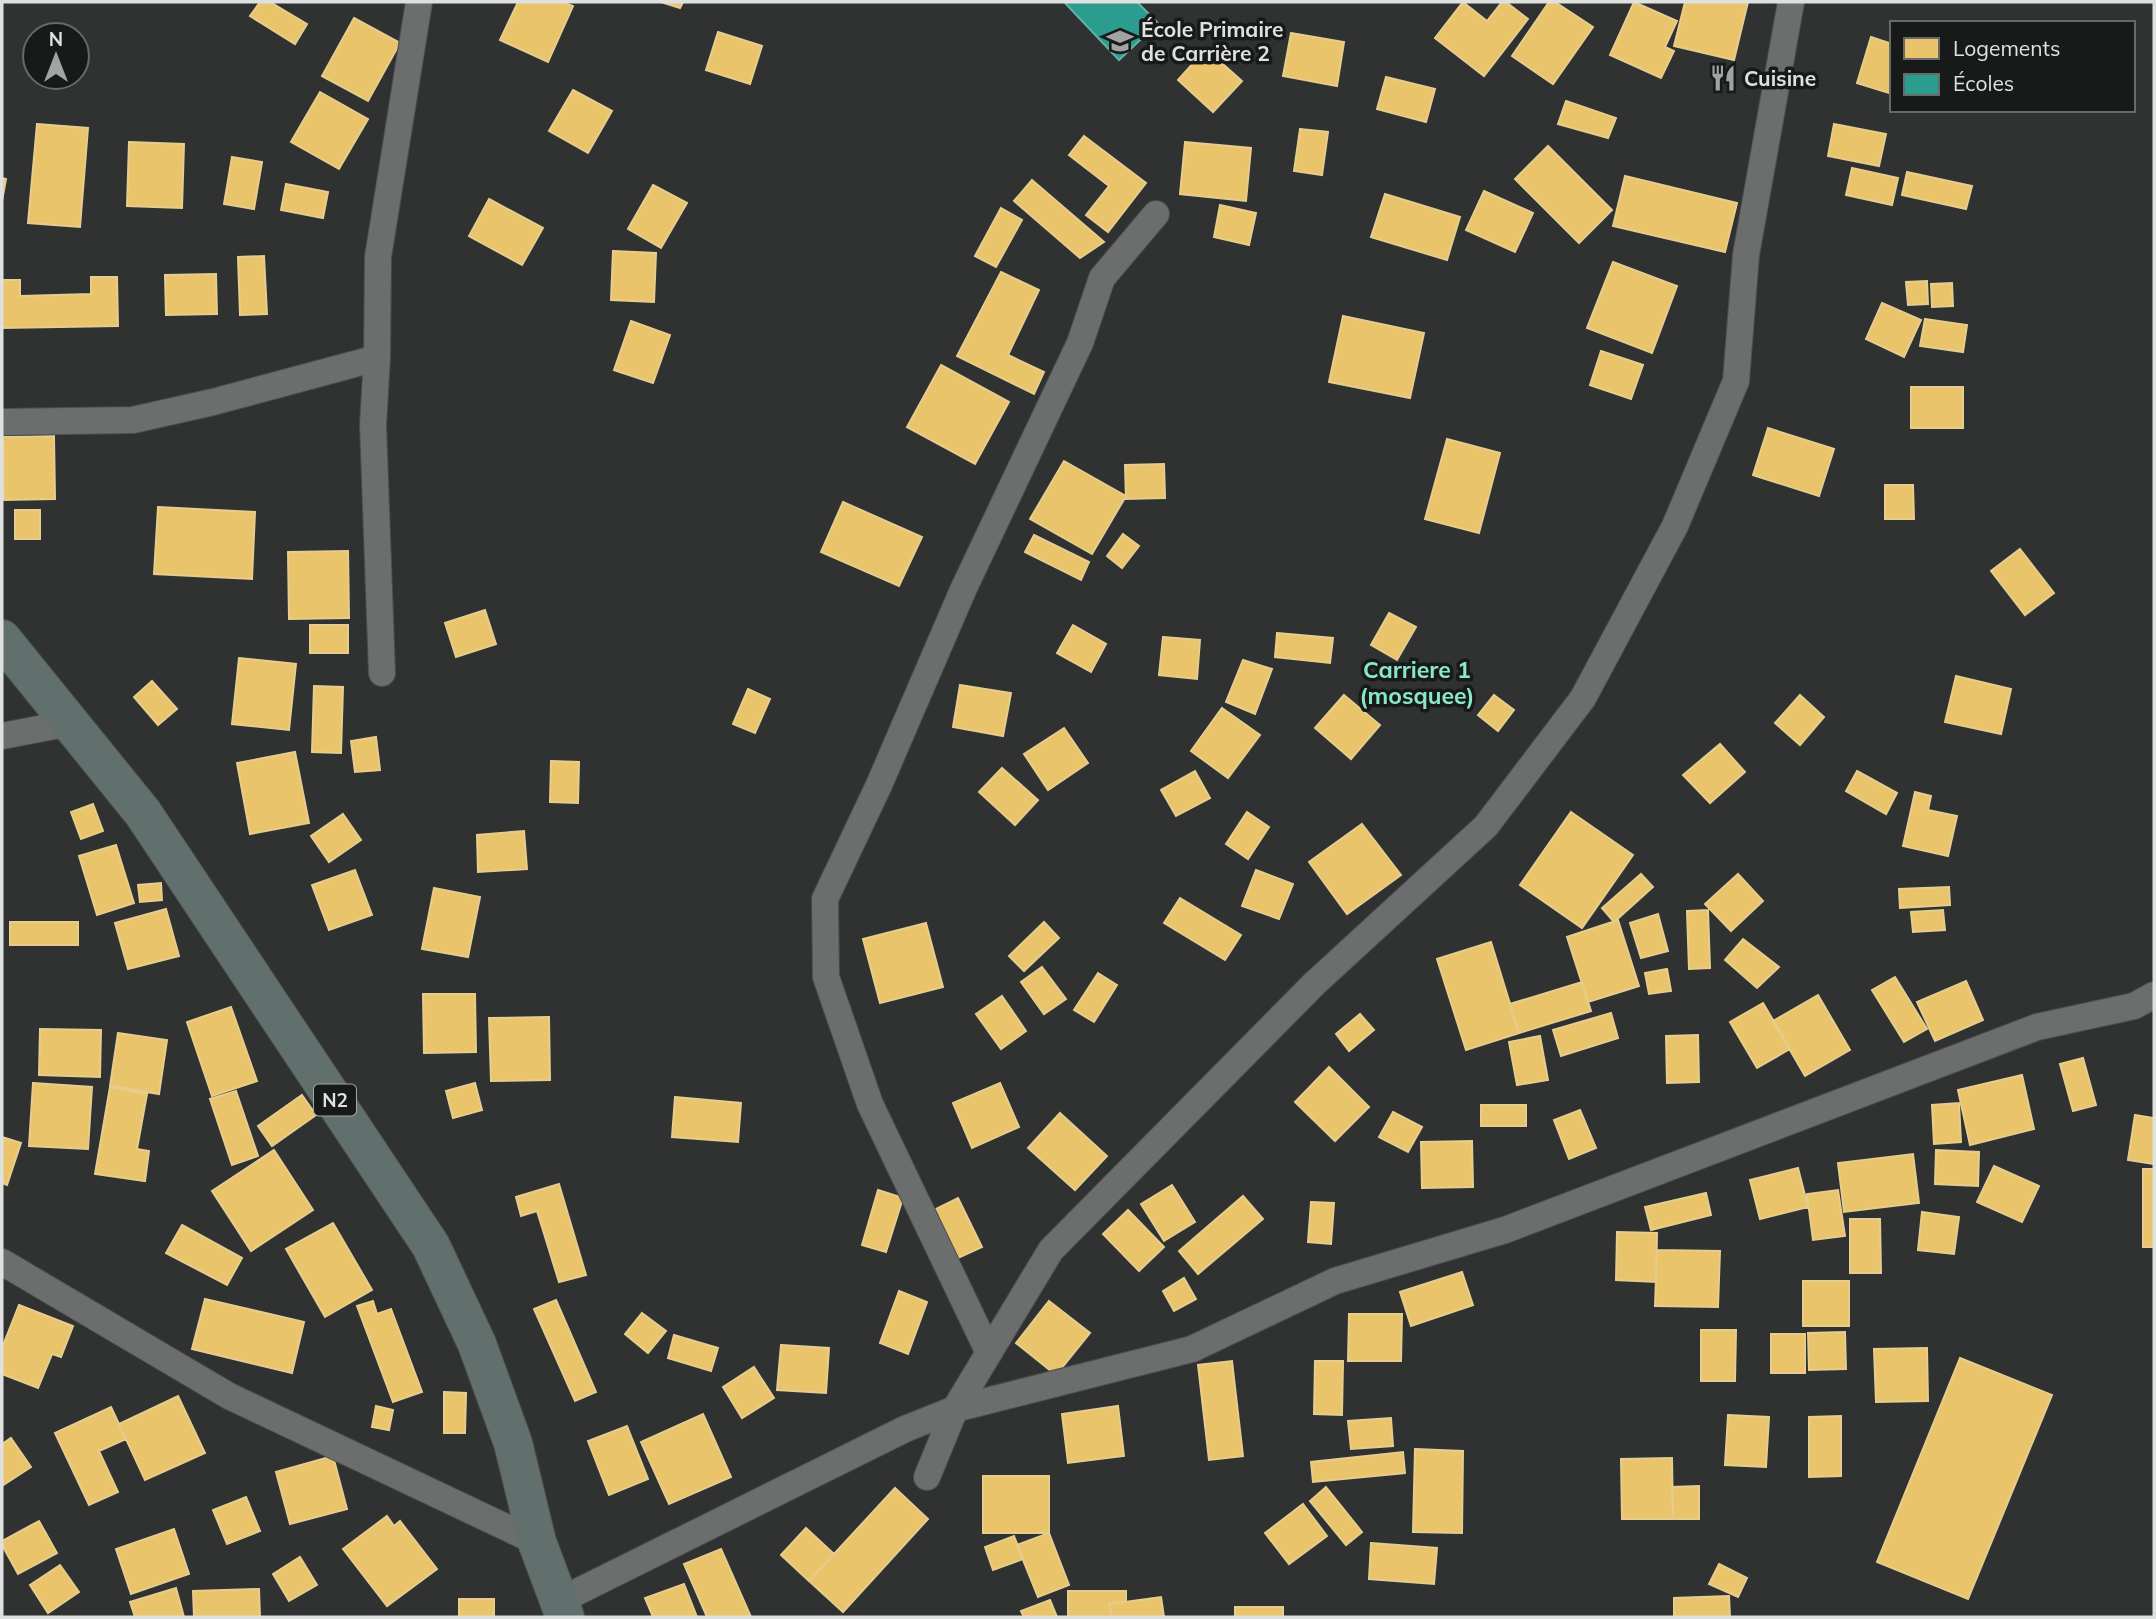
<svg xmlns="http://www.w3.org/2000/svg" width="2156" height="1619" viewBox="0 0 2156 1619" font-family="Mulish,sans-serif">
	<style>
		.homes { fill: #e9c46a; stroke: #e6cd8d; stroke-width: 2 }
		.schools { fill: #2a9d8f; stroke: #60b1a7; stroke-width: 2 }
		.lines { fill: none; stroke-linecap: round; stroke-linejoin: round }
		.street-casing { stroke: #4b4e4d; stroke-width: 28 }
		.highway-casing { stroke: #4b4e4d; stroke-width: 40 }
		.street { stroke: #6c6e6d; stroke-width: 26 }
		.highway { stroke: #61706c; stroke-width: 38 }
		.labels { text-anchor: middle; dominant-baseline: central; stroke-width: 7; stroke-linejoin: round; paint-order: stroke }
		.shield { fill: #181a19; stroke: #a3a5a4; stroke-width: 2 }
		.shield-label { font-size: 19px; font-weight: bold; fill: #dee1e0 }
		.poi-label { font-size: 21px; font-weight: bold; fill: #dee1e0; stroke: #181a19; text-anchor: start }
		.neighbourhood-label { font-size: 23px; font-weight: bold; fill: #8ae8ca; stroke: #181a19 }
	</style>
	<rect width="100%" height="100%" fill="#2f3231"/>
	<!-- homes -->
	<path class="homes" d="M 260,2 L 270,2 L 307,24 L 295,44 L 250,16 Z
		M 518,2 L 562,2 L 573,6 L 548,62 L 500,40 Z
		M 661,2 L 683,2 L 680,8 Z
		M 1463,2 L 1487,21 L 1502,2 L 1506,2 L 1528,19 L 1484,76 L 1435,38 Z
		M 1549,2 L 1555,2 L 1593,27 L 1553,84 L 1512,56 Z
		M 1634,2 L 1677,21 L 1665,47 L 1674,51 L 1661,78 L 1610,55 Z
		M 1685,2 L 1748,2 L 1734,60 L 1674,46 Z
		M 354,18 L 400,43 L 368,101 L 322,76 Z
		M 718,32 L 762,46 L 750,84 L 706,70 Z
		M 1291,33 L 1344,42 L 1337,86 L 1283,76 Z
		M 1871,37 L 1892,44 L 1892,94 L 1857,83 Z
		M 1206,49 L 1242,81 L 1213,112 L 1178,80 Z
		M 1386,77 L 1435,89 L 1426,122 L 1377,109 Z
		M 573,90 L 612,111 L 588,153 L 549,131 Z
		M 320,92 L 368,119 L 339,169 L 291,142 Z
		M 1566,101 L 1616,118 L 1608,138 L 1558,124 Z
		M 37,124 L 88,128 L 80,227 L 28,223 Z
		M 1834,124 L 1886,134 L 1879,166 L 1828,156 Z
		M 1300,129 L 1328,132 L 1322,175 L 1294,171 Z
		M 1084,136 L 1146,183 L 1108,232 L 1086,215 L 1109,186 L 1069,155 Z
		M 129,142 L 184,144 L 182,208 L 127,206 Z
		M 1185,142 L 1251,148 L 1246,201 L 1180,194 Z
		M 1548,146 L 1612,210 L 1579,243 L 1515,179 Z
		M 232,157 L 262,162 L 254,209 L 224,204 Z
		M 1852,168 L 1898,178 L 1892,205 L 1846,195 Z
		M 1907,172 L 1972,186 L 1966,209 L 1902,195 Z
		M 1625,176 L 1737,203 L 1725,252 L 1613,226 Z
		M 2,178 L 6,179 L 2,201 Z
		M 1032,180 L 1104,242 L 1080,258 L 1014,201 Z
		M 286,184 L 328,192 L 323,218 L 281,210 Z
		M 653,185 L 687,203 L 661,248 L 628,229 Z
		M 1484,191 L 1533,213 L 1515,252 L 1466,230 Z
		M 1385,194 L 1460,217 L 1447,260 L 1371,237 Z
		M 489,199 L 543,228 L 522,265 L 469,236 Z
		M 1220,205 L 1256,213 L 1249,245 L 1214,237 Z
		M 1001,208 L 1022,220 L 996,267 L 975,256 Z
		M 613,251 L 656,253 L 654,302 L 611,300 Z
		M 264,256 L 267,314 L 240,315 L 238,257 Z
		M 1613,262 L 1677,286 L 1652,353 L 1587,328 Z
		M 1001,272 L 1039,290 L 1008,355 L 1044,372 L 1034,394 L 957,356 Z
		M 216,274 L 217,314 L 166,315 L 165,275 Z
		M 91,277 L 117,277 L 118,326 L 2,328 L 2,280 L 20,280 L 20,296 L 91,294 Z
		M 1927,281 L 1928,304 L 1908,305 L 1906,282 Z
		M 1952,283 L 1953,306 L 1932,307 L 1931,284 Z
		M 1882,303 L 1921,320 L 1904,357 L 1866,339 Z
		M 1343,316 L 1424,333 L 1410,398 L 1329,382 Z
		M 1925,319 L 1967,325 L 1963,352 L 1920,346 Z
		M 631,321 L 670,335 L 653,383 L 614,370 Z
		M 1601,351 L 1643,365 L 1631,399 L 1590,385 Z
		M 941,365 L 1009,402 L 975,464 L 907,427 Z
		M 1911,387 L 1963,387 L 1963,428 L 1911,428 Z
		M 1768,428 L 1834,449 L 1819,496 L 1753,475 Z
		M 54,436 L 55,499 L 4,500 L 3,437 Z
		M 1447,439 L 1500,453 L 1479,533 L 1425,519 Z
		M 1064,461 L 1126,496 L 1092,554 L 1030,519 Z
		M 1164,464 L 1165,498 L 1126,499 L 1125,465 Z
		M 1885,485 L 1913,485 L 1914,519 L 1885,519 Z
		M 843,502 L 922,537 L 899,586 L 821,552 Z
		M 158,507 L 255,512 L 252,579 L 154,574 Z
		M 15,510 L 40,510 L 40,539 L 15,539 Z
		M 1123,534 L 1139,546 L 1122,568 L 1107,556 Z
		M 1034,535 L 1089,562 L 1081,580 L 1025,552 Z
		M 2020,549 L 2054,593 L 2025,615 L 1991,571 Z
		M 348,551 L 349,618 L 289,619 L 288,552 Z
		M 485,610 L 496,644 L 456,657 L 445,623 Z
		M 1389,613 L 1416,627 L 1397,660 L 1371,645 Z
		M 310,625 L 348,625 L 348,653 L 310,653 Z
		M 1073,625 L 1106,644 L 1091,672 L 1057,653 Z
		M 1277,633 L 1333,638 L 1330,663 L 1275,657 Z
		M 1163,637 L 1200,640 L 1197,679 L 1159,675 Z
		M 239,658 L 296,664 L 289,730 L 232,724 Z
		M 1243,660 L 1272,669 L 1255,714 L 1226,702 Z
		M 1956,676 L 2011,689 L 2001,734 L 1945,722 Z
		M 152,681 L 177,709 L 158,725 L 134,697 Z
		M 960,685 L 1011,693 L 1003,736 L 953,727 Z
		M 314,686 L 343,687 L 341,753 L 312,752 Z
		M 748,689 L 770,699 L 755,733 L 733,724 Z
		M 1344,695 L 1380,725 L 1351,759 L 1315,728 Z
		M 1494,695 L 1514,710 L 1498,731 L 1478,715 Z
		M 1800,695 L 1824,717 L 1800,745 L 1775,723 Z
		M 1222,708 L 1260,735 L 1228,778 L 1191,751 Z
		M 1064,728 L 1088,763 L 1048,790 L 1024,754 Z
		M 376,737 L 380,770 L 355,772 L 351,741 Z
		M 1720,744 L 1745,772 L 1710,803 L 1683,775 Z
		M 295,752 L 309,823 L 250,834 L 237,763 Z
		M 551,761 L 579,762 L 578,803 L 550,802 Z
		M 1002,768 L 1038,800 L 1015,825 L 979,792 Z
		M 1195,771 L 1210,798 L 1176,816 L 1161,790 Z
		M 1857,771 L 1897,793 L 1886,814 L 1846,791 Z
		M 1915,792 L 1931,796 L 1928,810 L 1957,816 L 1948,856 L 1903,846 Z
		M 93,804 L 103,831 L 81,839 L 71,812 Z
		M 1247,812 L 1269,827 L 1248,859 L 1226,844 Z
		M 1571,812 L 1633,855 L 1582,928 L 1520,885 Z
		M 343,814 L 361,840 L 329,862 L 311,836 Z
		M 1362,824 L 1401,875 L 1347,914 L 1309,862 Z
		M 524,831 L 527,869 L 478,872 L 477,835 Z
		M 116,845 L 134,903 L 97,915 L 79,856 Z
		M 355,870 L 372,915 L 329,930 L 312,885 Z
		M 1256,870 L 1293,884 L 1279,919 L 1242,906 Z
		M 1641,874 L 1653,887 L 1614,922 L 1602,908 Z
		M 1738,874 L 1763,901 L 1731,931 L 1705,904 Z
		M 161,883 L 162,900 L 140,902 L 138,885 Z
		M 1949,887 L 1950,905 L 1900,908 L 1899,889 Z
		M 434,888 L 480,897 L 468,957 L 422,949 Z
		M 1180,898 L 1241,935 L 1225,960 L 1164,923 Z
		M 166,909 L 179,956 L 128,969 L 115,923 Z
		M 1708,910 L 1710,968 L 1689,969 L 1687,911 Z
		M 1943,910 L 1945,930 L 1913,932 L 1911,912 Z
		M 1658,914 L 1668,951 L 1641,958 L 1630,923 Z
		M 1618,920 L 1639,986 L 1588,1002 L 1567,937 Z
		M 10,922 L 78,922 L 78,945 L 10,945 Z
		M 1044,922 L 1059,938 L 1024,971 L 1009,956 Z
		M 926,923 L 943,987 L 880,1003 L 863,939 Z
		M 1743,939 L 1779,967 L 1757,988 L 1725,960 Z
		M 1491,942 L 1519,1033 L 1466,1050 L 1437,959 Z
		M 1042,967 L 1066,999 L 1044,1014 L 1021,982 Z
		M 1667,969 L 1671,991 L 1649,994 L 1645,973 Z
		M 1098,973 L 1117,985 L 1094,1022 L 1074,1010 Z
		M 1895,977 L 1927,1029 L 1904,1042 L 1872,990 Z
		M 1966,981 L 1983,1020 L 1935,1041 L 1917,1002 Z
		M 1582,982 L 1591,1011 L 1519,1033 L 1510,1004 Z
		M 423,994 L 475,994 L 476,1052 L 424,1053 Z
		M 1818,995 L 1850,1050 L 1805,1076 L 1773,1021 Z
		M 1002,996 L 1026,1031 L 1001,1049 L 976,1014 Z
		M 1763,1003 L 1790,1049 L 1757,1068 L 1730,1022 Z
		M 231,1007 L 257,1081 L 212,1096 L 187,1022 Z
		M 1611,1013 L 1618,1038 L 1561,1056 L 1553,1030 Z
		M 1360,1014 L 1374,1030 L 1349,1051 L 1336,1034 Z
		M 549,1017 L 550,1080 L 491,1081 L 489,1018 Z
		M 40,1029 L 101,1030 L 100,1077 L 39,1075 Z
		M 118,1033 L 167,1040 L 159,1094 L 110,1086 Z
		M 1698,1035 L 1699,1082 L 1667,1083 L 1666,1036 Z
		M 1540,1036 L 1548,1080 L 1517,1085 L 1509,1042 Z
		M 2083,1058 L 2096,1105 L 2073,1111 L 2060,1064 Z
		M 1329,1067 L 1369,1107 L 1335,1141 L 1295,1102 Z
		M 2022,1075 L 2034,1129 L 1970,1145 L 1958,1090 Z
		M 33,1083 L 92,1087 L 88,1149 L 29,1146 Z
		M 475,1083 L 482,1110 L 453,1118 L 446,1091 Z
		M 1000,1083 L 1019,1127 L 972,1148 L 953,1103 Z
		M 110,1087 L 147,1094 L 137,1149 L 149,1151 L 145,1181 L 95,1174 Z
		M 236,1091 L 258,1156 L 232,1165 L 210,1099 Z
		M 302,1095 L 316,1115 L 272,1146 L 258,1126 Z
		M 675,1097 L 741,1103 L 738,1142 L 672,1137 Z
		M 1959,1103 L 1961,1142 L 1934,1144 L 1932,1105 Z
		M 1481,1105 L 1526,1105 L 1526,1126 L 1481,1126 Z
		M 1580,1110 L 1596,1148 L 1569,1159 L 1554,1120 Z
		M 1393,1112 L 1422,1127 L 1408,1152 L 1379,1137 Z
		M 1060,1113 L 1107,1156 L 1075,1190 L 1028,1148 Z
		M 2135,1115 L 2154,1118 L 2154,1164 L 2128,1160 Z
		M 2,1137 L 21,1143 L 7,1185 L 2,1183 Z
		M 1472,1141 L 1473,1187 L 1422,1188 L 1421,1142 Z
		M 274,1150 L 313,1210 L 251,1251 L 212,1191 Z
		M 1936,1150 L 1979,1152 L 1978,1186 L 1935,1184 Z
		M 1913,1154 L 1919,1203 L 1844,1212 L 1838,1163 Z
		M 1994,1166 L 2039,1186 L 2022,1222 L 1977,1202 Z
		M 1798,1168 L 1808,1207 L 1760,1219 L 1750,1180 Z
		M 2143,1169 L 2154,1169 L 2154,1247 L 2143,1247 Z
		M 559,1184 L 586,1275 L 559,1282 L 537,1211 L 521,1216 L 516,1197 Z
		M 1172,1185 L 1195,1222 L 1164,1241 L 1141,1204 Z
		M 878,1190 L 903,1198 L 886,1252 L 862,1245 Z
		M 1838,1190 L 1845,1236 L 1813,1240 L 1807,1194 Z
		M 1706,1193 L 1711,1215 L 1651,1230 L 1645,1207 Z
		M 1243,1196 L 1263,1219 L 1198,1274 L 1179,1251 Z
		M 958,1198 L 982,1247 L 958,1258 L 934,1210 Z
		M 1311,1202 L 1334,1203 L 1331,1244 L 1308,1242 Z
		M 1128,1210 L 1164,1247 L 1139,1271 L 1103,1234 Z
		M 1922,1212 L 1959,1217 L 1954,1254 L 1918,1250 Z
		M 1850,1219 L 1880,1219 L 1881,1273 L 1850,1273 Z
		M 333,1223 L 372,1290 L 325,1317 L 286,1249 Z
		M 182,1225 L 242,1258 L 227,1285 L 166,1253 Z
		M 1617,1232 L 1657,1233 L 1656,1282 L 1616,1280 Z
		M 1657,1250 L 1720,1251 L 1718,1307 L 1655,1306 Z
		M 1462,1272 L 1473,1305 L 1411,1326 L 1400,1292 Z
		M 1184,1278 L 1196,1299 L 1174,1311 L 1163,1291 Z
		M 1803,1281 L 1849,1281 L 1849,1326 L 1803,1326 Z
		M 899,1291 L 927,1302 L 908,1354 L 880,1343 Z
		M 205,1299 L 304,1322 L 292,1373 L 192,1349 Z
		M 556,1300 L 596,1392 L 575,1401 L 534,1309 Z
		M 373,1301 L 377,1314 L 391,1309 L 422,1392 L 393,1402 L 357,1306 Z
		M 1049,1301 L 1090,1333 L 1056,1375 L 1016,1343 Z
		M 19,1305 L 73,1326 L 61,1357 L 52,1354 L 38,1388 L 2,1374 L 2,1348 Z
		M 642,1313 L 666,1331 L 648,1353 L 625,1334 Z
		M 1349,1314 L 1402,1314 L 1401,1361 L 1348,1361 Z
		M 1701,1330 L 1736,1330 L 1735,1381 L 1701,1381 Z
		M 1845,1332 L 1846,1369 L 1809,1370 L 1808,1333 Z
		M 1771,1334 L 1805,1334 L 1805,1373 L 1771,1373 Z
		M 674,1335 L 718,1348 L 711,1371 L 668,1358 Z
		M 781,1345 L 829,1348 L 826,1393 L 777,1390 Z
		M 1927,1348 L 1928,1401 L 1876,1402 L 1874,1349 Z
		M 1960,1358 L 2052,1395 L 1968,1599 L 1877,1562 Z
		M 1232,1361 L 1243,1456 L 1209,1460 L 1198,1365 Z
		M 1315,1361 L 1343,1361 L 1342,1415 L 1314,1414 Z
		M 754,1367 L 774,1398 L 742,1418 L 723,1387 Z
		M 444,1392 L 466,1393 L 465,1433 L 444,1433 Z
		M 178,1396 L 205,1453 L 145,1480 L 119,1424 Z
		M 376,1406 L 393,1410 L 389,1430 L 372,1427 Z
		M 1118,1406 L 1124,1456 L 1068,1463 L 1062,1414 Z
		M 111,1407 L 126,1439 L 99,1451 L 118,1492 L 89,1505 L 55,1433 Z
		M 703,1414 L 731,1477 L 669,1504 L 641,1442 Z
		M 1728,1415 L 1769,1417 L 1766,1467 L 1725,1465 Z
		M 1841,1416 L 1841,1476 L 1809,1477 L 1809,1417 Z
		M 1391,1418 L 1393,1446 L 1351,1449 L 1348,1421 Z
		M 627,1426 L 648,1479 L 609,1495 L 588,1441 Z
		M 11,1438 L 31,1467 L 2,1486 L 2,1444 Z
		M 1415,1449 L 1463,1451 L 1462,1533 L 1413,1532 Z
		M 1403,1452 L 1405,1473 L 1313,1482 L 1311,1462 Z
		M 333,1456 L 347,1509 L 290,1524 L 276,1472 Z
		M 1672,1458 L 1673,1519 L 1622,1519 L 1621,1459 Z
		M 983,1476 L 1049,1476 L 1049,1533 L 983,1533 Z
		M 1699,1486 L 1699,1519 L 1673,1519 L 1672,1487 Z
		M 1326,1487 L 1362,1532 L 1346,1545 L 1310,1501 Z
		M 895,1488 L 928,1519 L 843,1612 L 809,1581 Z
		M 246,1497 L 260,1531 L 227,1544 L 213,1510 Z
		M 1303,1504 L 1327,1536 L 1289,1564 L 1265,1533 Z
		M 387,1516 L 394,1526 L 400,1521 L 437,1569 L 387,1606 L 343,1549 Z
		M 39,1521 L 57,1553 L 18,1574 L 2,1545 L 2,1541 Z
		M 806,1528 L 834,1554 L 809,1581 L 781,1555 Z
		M 174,1529 L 189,1574 L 131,1594 L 116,1549 Z
		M 1049,1533 L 1069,1585 L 1038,1597 L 1017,1545 Z
		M 1014,1536 L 1023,1559 L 993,1570 L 985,1547 Z
		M 1371,1543 L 1437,1548 L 1434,1584 L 1369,1579 Z
		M 721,1549 L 751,1617 L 707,1617 L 684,1564 Z
		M 300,1557 L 317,1585 L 289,1601 L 273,1574 Z
		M 1719,1564 L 1747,1578 L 1738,1597 L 1709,1584 Z
		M 60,1565 L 79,1592 L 48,1613 L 30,1585 Z
		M 684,1584 L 697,1617 L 653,1617 L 645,1598 Z
		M 176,1588 L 184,1617 L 135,1617 L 130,1602 Z
		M 259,1589 L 260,1617 L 194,1617 L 193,1591 Z
		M 1068,1591 L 1126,1591 L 1126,1602 L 1109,1604 L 1112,1617 L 1068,1617 Z
		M 1729,1596 L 1730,1617 L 1674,1617 L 1674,1598 Z
		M 1161,1597 L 1164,1617 L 1112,1617 L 1109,1604 Z
		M 459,1599 L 494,1599 L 494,1617 L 459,1617 Z
		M 1050,1600 L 1057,1617 L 1024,1617 L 1021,1611 Z
		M 1235,1607 L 1283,1607 L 1283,1617 L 1235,1617 Z"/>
	<!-- schools -->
	<path class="schools" d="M 1064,2 L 1137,2 L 1158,23 L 1119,60 Z"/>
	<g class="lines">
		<!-- street casing -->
		<g class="street-casing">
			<path id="street" d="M 2,422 L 133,420 L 213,402 L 377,358
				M 382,673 L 373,425 L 377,358 L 378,257 L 419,2
				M 2,736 L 70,723
				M 2,1262 L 229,1396 L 537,1542
				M 989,1353 L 870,1104 L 826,977 L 825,899 L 879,785 L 963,590 L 1080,343 L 1102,278 L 1156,214
				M 927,1477 L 955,1409 L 1051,1250 L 1314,984 L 1486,826 L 1583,698 L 1675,526 L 1736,381 L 1746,255 L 1791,2
				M 559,1601 L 905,1429 L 955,1409 L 1192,1349 L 1335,1281 L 1505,1230 L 2037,1027 L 2134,1006 L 2154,995"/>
		</g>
		<!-- highway casing -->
		<g class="highway-casing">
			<path id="highway" d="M 2,639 L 143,813 L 431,1246 L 477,1344 L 513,1443 L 537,1542 L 565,1617"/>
		</g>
		<!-- street -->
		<use href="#street" class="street"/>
		<!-- highway -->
		<use href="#highway" class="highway"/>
	</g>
	<!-- icons -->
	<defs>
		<g id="school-bare" transform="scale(2.1)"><path d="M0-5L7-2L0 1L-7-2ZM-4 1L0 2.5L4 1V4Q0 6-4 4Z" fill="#a1a4a3" stroke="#181a19" stroke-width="2.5" paint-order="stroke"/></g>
		<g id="restaurant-bare" transform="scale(2.1)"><path d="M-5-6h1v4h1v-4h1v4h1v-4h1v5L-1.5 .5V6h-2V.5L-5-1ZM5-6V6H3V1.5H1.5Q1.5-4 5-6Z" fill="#a1a4a3" stroke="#181a19" stroke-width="2.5" paint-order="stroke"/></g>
	</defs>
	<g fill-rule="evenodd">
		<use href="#school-bare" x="1120" y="41"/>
		<use href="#restaurant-bare" x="1723" y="78"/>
	</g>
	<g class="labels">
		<!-- shield labels -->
		<rect class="shield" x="314" y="1084.5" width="42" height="31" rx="5"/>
		<g class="shield-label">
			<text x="335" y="1100">N2</text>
		</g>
		<!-- poi labels -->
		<g class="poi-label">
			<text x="1141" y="29">École Primaire<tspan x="1141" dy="24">de Carrière 2</tspan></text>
			<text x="1744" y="78">Cuisine</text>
		</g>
		<!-- neighbourhood labels -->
		<g class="neighbourhood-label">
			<text x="1417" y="669">Carriere 1<tspan x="1417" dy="26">(mosquee)</tspan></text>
		</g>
	</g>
	<!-- border -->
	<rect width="2156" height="1619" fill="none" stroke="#dee1e0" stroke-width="7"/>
	<!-- legend -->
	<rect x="1890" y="21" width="245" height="91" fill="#181a19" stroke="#676a69" stroke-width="2"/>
	<rect x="1904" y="38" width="35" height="21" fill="#e9c46a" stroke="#676a69" stroke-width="2"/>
	<text x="1953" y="56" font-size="21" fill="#dee1e0">Logements</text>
	<rect x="1904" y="74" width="35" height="21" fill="#2a9d8f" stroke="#676a69" stroke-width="2"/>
	<text x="1953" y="91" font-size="21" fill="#dee1e0">Écoles</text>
	<!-- north arrow -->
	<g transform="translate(56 56)"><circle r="33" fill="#181a19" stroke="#676a69" stroke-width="2"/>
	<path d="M0-5L12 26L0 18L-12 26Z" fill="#a1a4a3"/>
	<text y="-10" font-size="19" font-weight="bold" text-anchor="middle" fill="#dee1e0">N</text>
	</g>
</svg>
